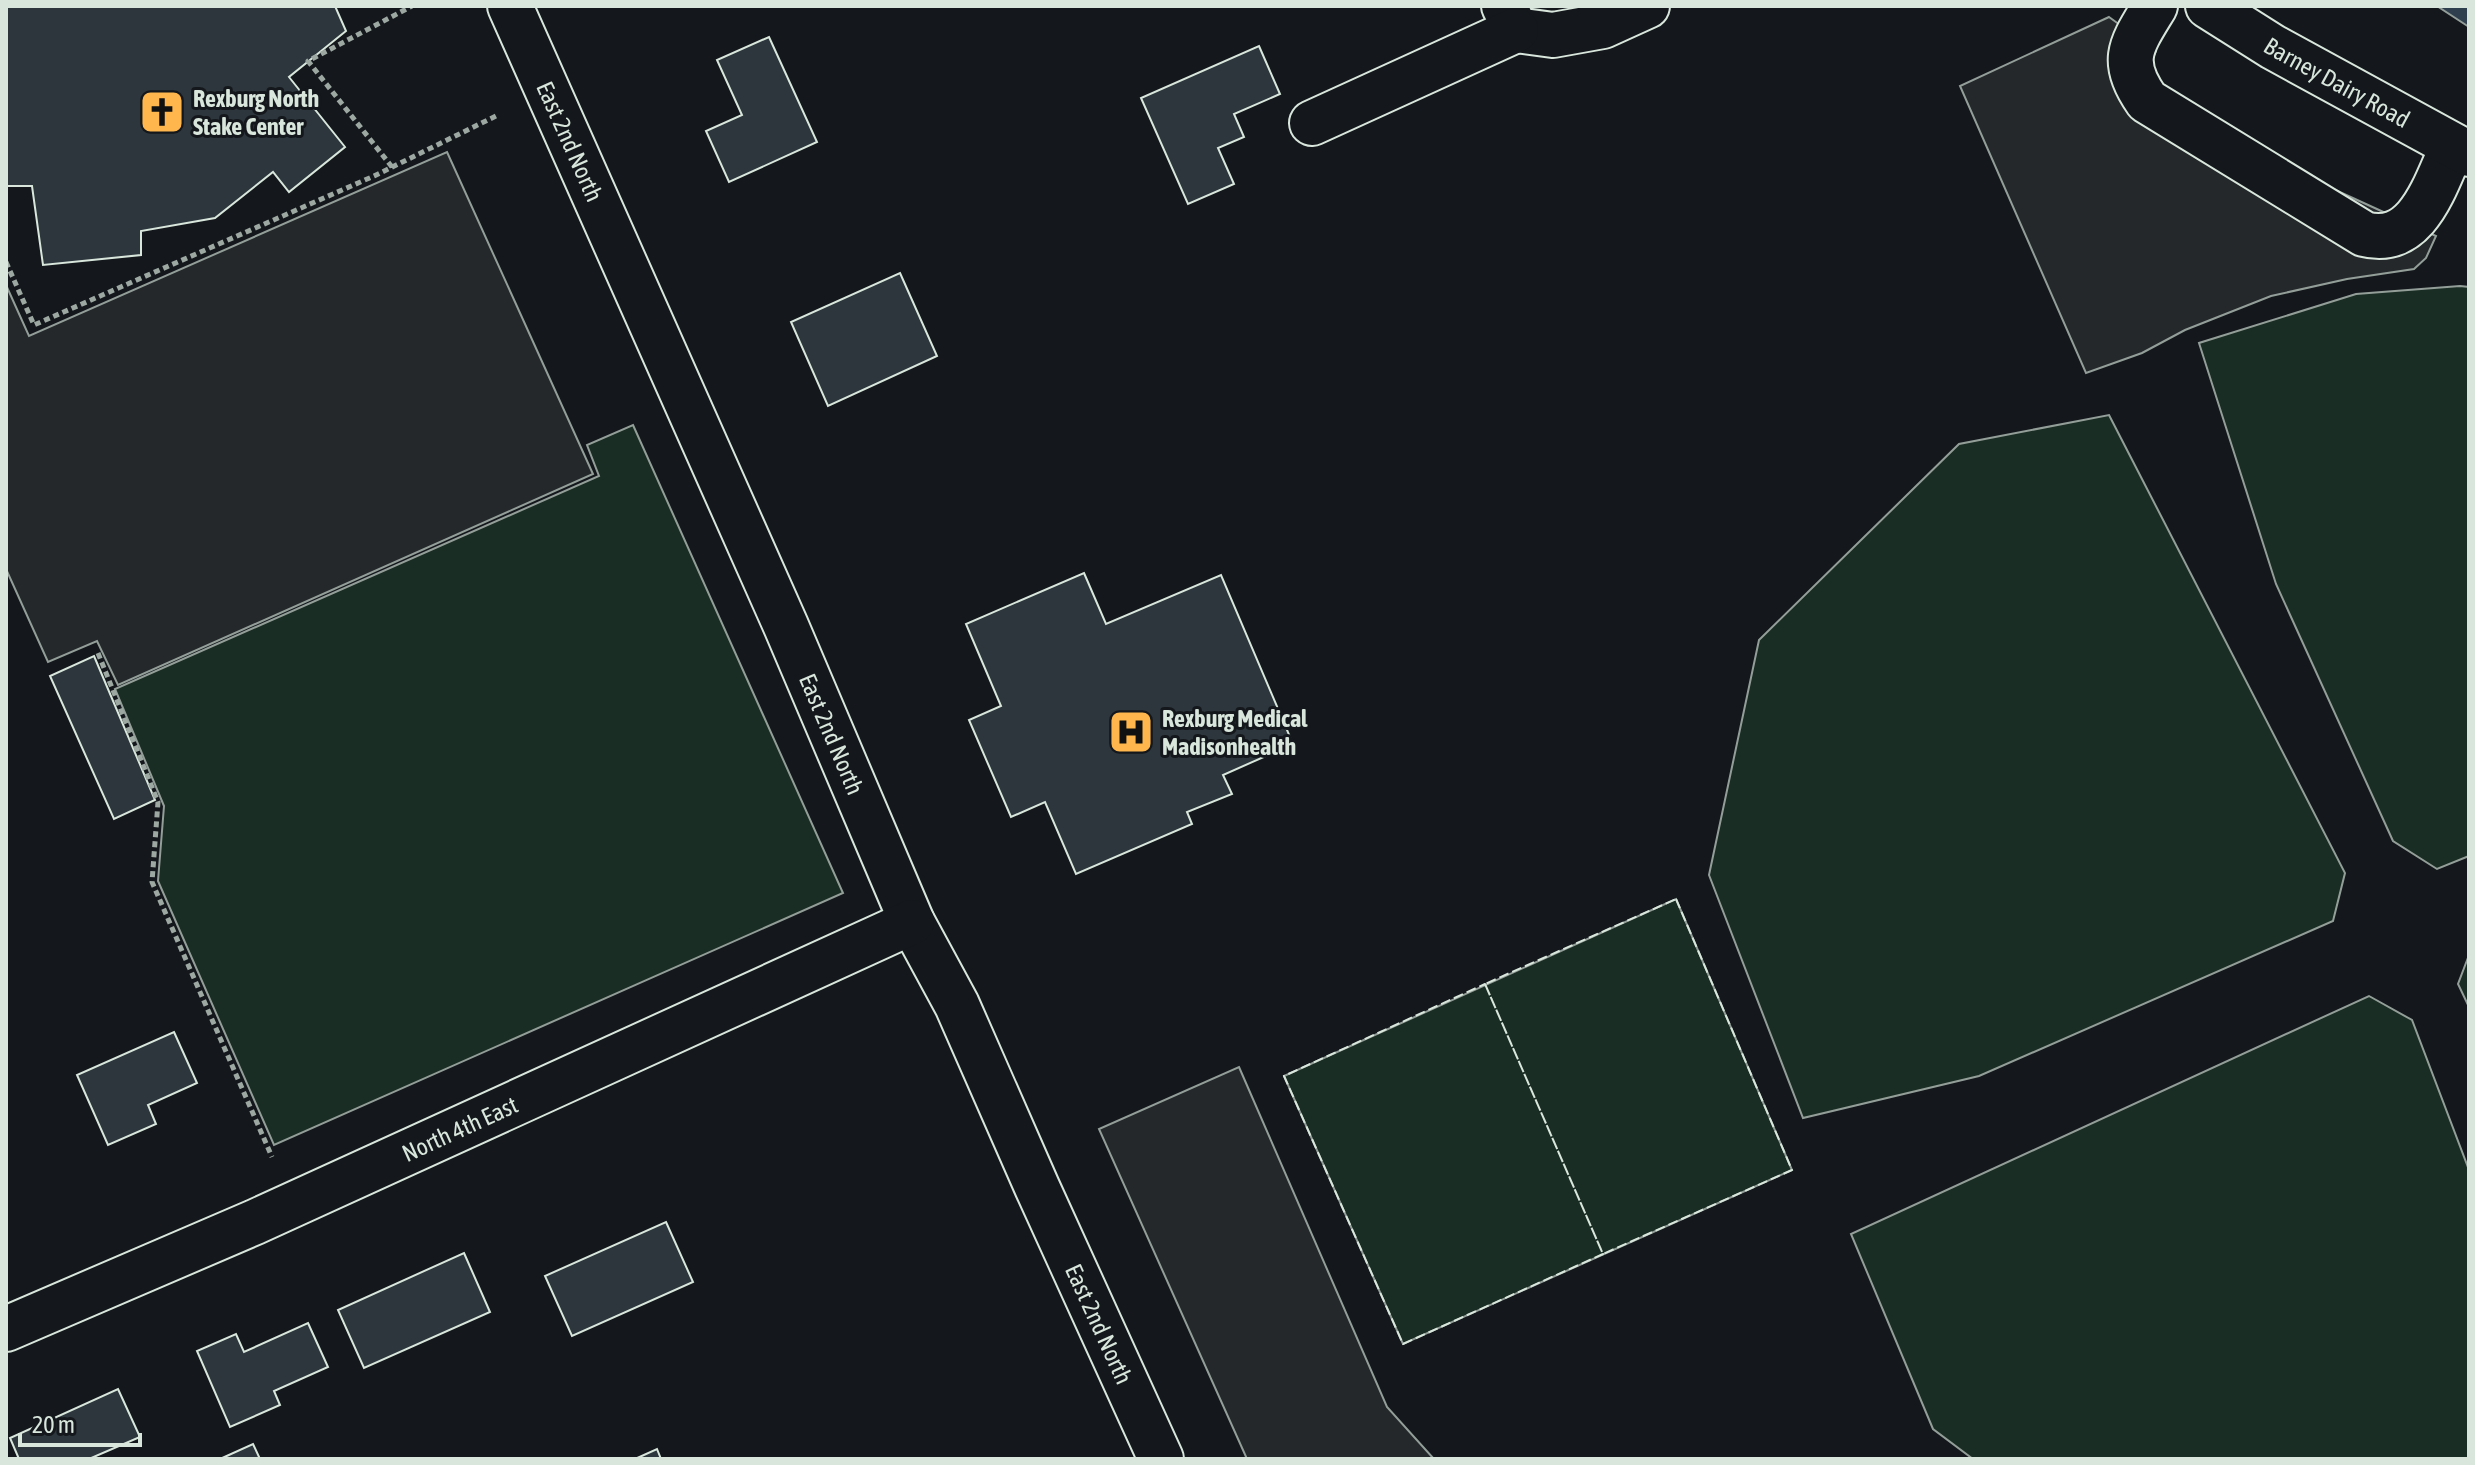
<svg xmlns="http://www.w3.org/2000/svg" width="2475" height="1465" viewBox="0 0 2475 1465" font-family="'Asap Condensed',sans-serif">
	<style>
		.green { fill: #1a2d24; stroke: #939e99; stroke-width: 2 }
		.parking { fill: #24282b; stroke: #939e99; stroke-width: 2 }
		.water { fill: #2f3f4d; stroke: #939e99; stroke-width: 2 }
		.building { fill: #2c363c; stroke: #d8e6dc; stroke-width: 2 }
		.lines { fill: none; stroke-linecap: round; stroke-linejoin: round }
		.minor-casing { stroke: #d8e6dc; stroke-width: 48 }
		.path { stroke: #9da8a2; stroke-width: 5; stroke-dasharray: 6 4; stroke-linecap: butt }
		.minor { stroke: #14181c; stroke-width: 44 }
		.fence { stroke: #d8e6dc; stroke-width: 2; stroke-dasharray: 10 4; stroke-linecap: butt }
		.labels { text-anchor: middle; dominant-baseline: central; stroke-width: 6; stroke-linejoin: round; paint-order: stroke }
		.street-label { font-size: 24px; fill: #d8e6dc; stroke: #14181c }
		.poi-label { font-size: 24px; font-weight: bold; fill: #d8e6dc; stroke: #14181c; text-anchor: start }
	</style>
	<rect width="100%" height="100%" fill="#14181c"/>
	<!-- green -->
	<path class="green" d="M 2460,286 L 2469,287 L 2469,856 L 2437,869 L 2393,841 L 2276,584 L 2199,343 L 2356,294 Z
		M 2109,415 L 2345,873 L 2333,921 L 1979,1076 L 1803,1118 L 1709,875 L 1759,640 L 1959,444 Z
		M 633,425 L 843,893 L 274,1145 L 158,881 L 164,806 L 115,689 L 599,476 L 587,445 Z
		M 1676,899 L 1792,1170 L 1403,1344 L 1284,1076 Z
		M 2469,955 L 2469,1007 L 2458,984 Z
		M 2369,996 L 2412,1020 L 2469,1170 L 2469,1459 L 1973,1459 L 1933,1429 L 1851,1234 Z"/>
	<!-- parking -->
	<path class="parking" d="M 2109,17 L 2156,51 L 2153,58 L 2154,74 L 2161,85 L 2331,188 L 2436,236 L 2426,258 L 2414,269 L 2347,279 L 2271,296 L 2185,330 L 2142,353 L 2086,373 L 1960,86 Z
		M 447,152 L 593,474 L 118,685 L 97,641 L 48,662 L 6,569 L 6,285 L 29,336 Z
		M 1239,1067 L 1387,1407 L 1434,1459 L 1247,1459 L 1099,1129 Z"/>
	<!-- water -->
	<path class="water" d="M 2437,6 L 2469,6 L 2469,27 Z"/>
	<!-- building -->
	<path class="building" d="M 6,6 L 335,6 L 346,31 L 289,77 L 345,147 L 289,192 L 273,172 L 215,218 L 141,231 L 141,255 L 43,265 L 32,186 L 6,186 Z
		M 769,37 L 817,142 L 729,182 L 706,131 L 742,115 L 717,60 Z
		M 1259,46 L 1280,94 L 1234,114 L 1244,137 L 1218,148 L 1234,184 L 1188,204 L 1141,98 Z
		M 900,273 L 937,356 L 828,406 L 791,322 Z
		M 1084,573 L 1106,624 L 1221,575 L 1293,744 L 1223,775 L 1232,794 L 1187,812 L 1192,824 L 1076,874 L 1045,802 L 1011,817 L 969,720 L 1001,706 L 966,624 Z
		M 94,656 L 155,800 L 114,819 L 50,676 Z
		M 174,1032 L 197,1083 L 148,1105 L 156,1124 L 108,1145 L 77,1075 Z
		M 666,1222 L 693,1282 L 572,1336 L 545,1276 Z
		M 464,1253 L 490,1312 L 364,1368 L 338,1310 Z
		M 308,1323 L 328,1367 L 274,1391 L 280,1405 L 230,1427 L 197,1351 L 236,1334 L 244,1352 Z
		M 118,1389 L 140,1437 L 89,1459 L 19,1459 L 10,1438 Z
		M 253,1444 L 260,1459 L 220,1459 Z
		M 657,1449 L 661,1459 L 635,1459 Z"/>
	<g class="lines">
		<!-- minor casing -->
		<g class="minor-casing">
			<g id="minor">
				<path id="s1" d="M 510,6 L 786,626 L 912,922 L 957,1005 L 1037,1187 L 1161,1459"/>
				<path d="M 1504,6 L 1516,30 L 1553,35 L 1603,26 L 1647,6"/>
				<path d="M 2155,6 C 2132,44 2118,60 2147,101 L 2364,234 C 2418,248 2435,184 2453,146"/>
				<path id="s2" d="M 2208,6 L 2273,47 L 2469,154"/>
				<path d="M 1312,123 L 1516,30"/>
				<path id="s3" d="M 6,1329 L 255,1222 L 912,922"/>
			</g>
		</g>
		<!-- path -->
		<path class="path" d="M 392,167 L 308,61 L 412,6
			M 6,262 L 34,325 L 374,176 L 498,115
			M 98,653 L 158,802 L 152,882 L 272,1157"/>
		<!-- minor -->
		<use href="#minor" class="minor"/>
		<!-- fence -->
		<path class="fence" d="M 1676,899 L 1792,1170 L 1603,1254 L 1485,984 Z
			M 1485,984 L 1603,1254 L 1403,1344 L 1284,1076 Z"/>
	</g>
	<!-- icons -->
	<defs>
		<g id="church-square" transform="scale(2.3)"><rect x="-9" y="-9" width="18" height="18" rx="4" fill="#ffb74d" stroke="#14181c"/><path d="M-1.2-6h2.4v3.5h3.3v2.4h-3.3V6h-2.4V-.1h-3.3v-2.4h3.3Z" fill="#111"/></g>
		<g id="hospital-square" transform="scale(2.3)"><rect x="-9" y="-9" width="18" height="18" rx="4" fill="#ffb74d" stroke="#14181c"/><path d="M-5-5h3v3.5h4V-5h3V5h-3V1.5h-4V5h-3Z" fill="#111"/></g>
	</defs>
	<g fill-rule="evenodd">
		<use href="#church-square" x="162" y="112"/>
		<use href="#hospital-square" x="1131" y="732"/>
	</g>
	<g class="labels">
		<!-- street labels -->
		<g class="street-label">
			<text stroke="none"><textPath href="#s2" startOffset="150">Barney Dairy Road</textPath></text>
			<text stroke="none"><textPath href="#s1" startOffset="148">East 2nd North</textPath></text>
			<text stroke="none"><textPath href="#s1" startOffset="796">East 2nd North</textPath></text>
			<text stroke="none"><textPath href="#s3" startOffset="496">North 4th East</textPath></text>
			<text stroke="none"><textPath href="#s1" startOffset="1444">East 2nd North</textPath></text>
		</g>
		<!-- poi labels -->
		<g class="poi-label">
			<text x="193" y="98">Rexburg North<tspan x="193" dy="28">Stake Center</tspan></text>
			<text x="1162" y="718">Rexburg Medical<tspan x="1162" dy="28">Madisonhealth</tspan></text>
		</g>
	</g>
	<!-- border -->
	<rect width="2475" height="1465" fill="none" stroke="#d8e6dc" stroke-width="16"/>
	<!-- scale -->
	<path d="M20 1433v12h120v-12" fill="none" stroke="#d8e6dc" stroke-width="4"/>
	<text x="32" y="1433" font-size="24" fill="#d8e6dc" stroke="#14181c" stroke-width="6" paint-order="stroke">20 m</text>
</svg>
